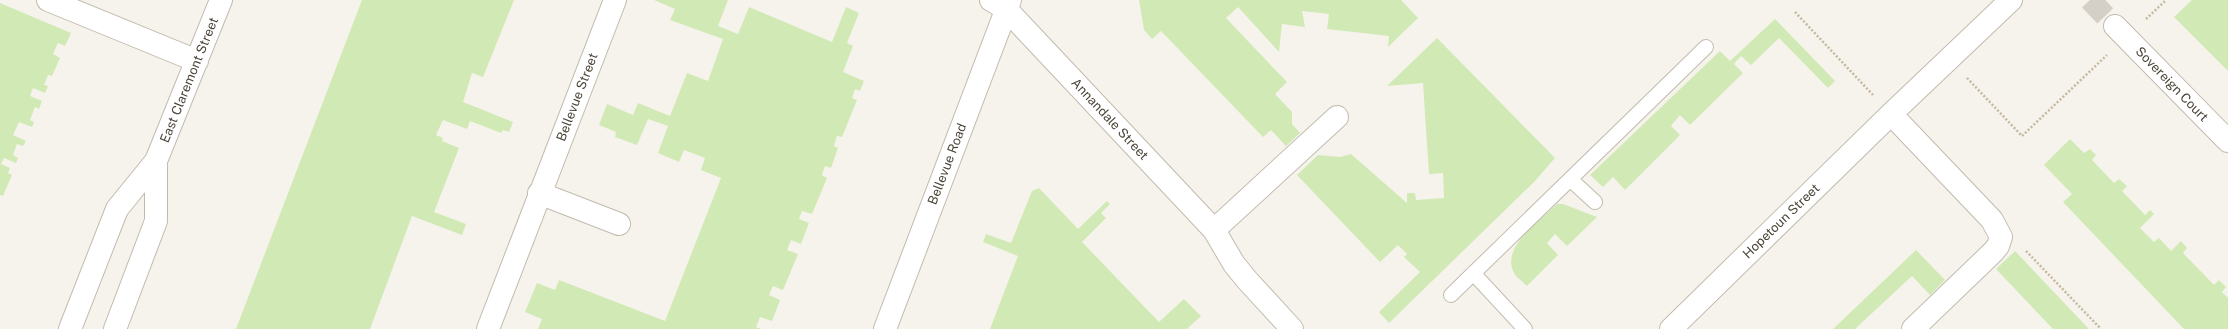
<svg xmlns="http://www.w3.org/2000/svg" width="2228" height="329" viewBox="0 0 2228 329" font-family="'Public Sans',sans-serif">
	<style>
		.green { fill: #d1eab5 }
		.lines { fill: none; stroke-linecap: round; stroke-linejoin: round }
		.minor-tunnel { stroke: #d4d0c8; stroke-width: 22; stroke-dasharray: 22 11; stroke-linecap: butt }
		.service-casing { stroke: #c2bbae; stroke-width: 16 }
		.minor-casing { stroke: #c2bbae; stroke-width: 24 }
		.path { stroke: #c4b89f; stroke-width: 2.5; stroke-dasharray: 2 2; stroke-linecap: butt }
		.service { stroke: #fff; stroke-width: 14 }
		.minor { stroke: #fff; stroke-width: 22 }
		.labels { text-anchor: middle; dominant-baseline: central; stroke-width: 3.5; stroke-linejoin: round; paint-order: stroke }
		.street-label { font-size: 13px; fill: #4b4439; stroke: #fff }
	</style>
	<rect width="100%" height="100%" fill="#f6f3ec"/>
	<!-- green -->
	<path class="green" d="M 362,0 L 514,0 L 483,77 L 472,73 L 463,102 L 513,122 L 509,132 L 503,130 L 501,133 L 470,121 L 467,129 L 443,120 L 436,135 L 443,138 L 442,141 L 459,148 L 434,212 L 466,224 L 462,235 L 412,216 L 370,329 L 236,329 Z
		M 654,0 L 728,0 L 718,26 L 738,34 L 749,7 L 832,42 L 846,7 L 859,13 L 847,43 L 853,46 L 843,72 L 864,81 L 860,91 L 855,89 L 852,98 L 857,100 L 842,137 L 837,136 L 834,146 L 838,148 L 831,168 L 825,166 L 822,175 L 827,178 L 812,214 L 802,211 L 799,219 L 809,223 L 801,244 L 791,240 L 787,250 L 798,254 L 783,290 L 773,286 L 769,295 L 780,300 L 772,321 L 760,317 L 756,327 L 761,329 L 538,329 L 542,319 L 525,312 L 537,283 L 555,290 L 559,280 L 665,321 L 721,178 L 701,170 L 705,158 L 684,150 L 679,162 L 658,153 L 668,126 L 648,119 L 637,145 L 615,137 L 616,132 L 599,125 L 607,104 L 633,115 L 638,103 L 670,116 L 687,73 L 708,81 L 723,39 L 670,20 L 675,9 Z
		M 1139,0 L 1401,0 L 1418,18 L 1388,47 L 1389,36 L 1327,29 L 1329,14 L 1302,11 L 1305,27 L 1282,24 L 1279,52 L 1238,7 L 1226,18 L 1287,82 L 1275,94 L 1292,112 L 1292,124 L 1300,133 L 1286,146 L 1271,130 L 1263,137 L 1161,31 L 1152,39 L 1144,30 Z
		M 2192,0 L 2228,0 L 2228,71 L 2174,17 Z
		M 0,3 L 71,33 L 65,46 L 58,43 L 53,54 L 60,58 L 52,76 L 48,75 L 44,85 L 48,86 L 45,93 L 33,88 L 30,96 L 42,101 L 39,109 L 35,107 L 30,120 L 34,122 L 32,127 L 19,122 L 13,135 L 26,141 L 23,146 L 17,144 L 13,155 L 18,158 L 16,163 L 4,158 L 1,164 L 10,168 L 8,173 L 12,175 L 3,196 L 0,195 Z
		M 1775,19 L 1835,81 L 1828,88 L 1779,38 L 1751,65 L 1741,56 L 1734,64 L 1743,73 L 1690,125 L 1680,115 L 1671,126 L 1680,135 L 1625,190 L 1613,177 L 1603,187 L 1590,175 L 1720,51 L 1730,61 Z
		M 1437,38 L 1555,158 L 1535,181 L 1389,323 L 1379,312 L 1420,272 L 1404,257 L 1407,254 L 1398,245 L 1380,262 L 1297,175 L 1318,155 L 1340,157 L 1351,154 L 1407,203 L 1407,193 L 1415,193 L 1416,200 L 1444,198 L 1443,173 L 1429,174 L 1423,83 L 1387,86 Z
		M 2070,139 L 2084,153 L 2090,149 L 2096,155 L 2092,160 L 2114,183 L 2119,179 L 2127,186 L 2122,191 L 2145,215 L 2150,210 L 2154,214 L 2140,228 L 2154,242 L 2159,238 L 2171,251 L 2181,241 L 2187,248 L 2183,253 L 2214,285 L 2219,280 L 2226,287 L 2222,292 L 2228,298 L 2228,329 L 2184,329 L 2063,202 L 2072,194 L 2044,165 Z
		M 1039,188 L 1078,229 L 1107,201 L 1110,204 L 1101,213 L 1106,218 L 1082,242 L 1159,322 L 1184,299 L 1201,316 L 1187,329 L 990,329 L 1018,256 L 983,242 L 986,234 L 1011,243 L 1032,191 Z
		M 1557,204 L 1563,204 L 1597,217 L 1567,246 L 1555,234 L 1547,243 L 1558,255 L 1527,286 C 1523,282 1516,277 1514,273 C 1500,247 1541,220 1557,204 Z
		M 1916,250 L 1945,280 L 1930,295 L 1912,276 L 1855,329 L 1833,329 Z
		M 2015,251 L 2089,329 L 2053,329 L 1996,269 Z"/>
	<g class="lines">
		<!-- minor-tunnel -->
		<path class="minor-tunnel" d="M 2090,0 L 2115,26"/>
		<!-- service casing -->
		<g class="service-casing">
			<path id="service" d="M 1570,179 L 1595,202
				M 1473,273 L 1525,329
				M 1451,295 L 1706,47"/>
		</g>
		<!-- minor casing -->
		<g class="minor-casing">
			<path id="minor" d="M 48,0 L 197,61
				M 991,0 L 1006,9 L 1214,230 L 1234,264 L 1247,280 L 1292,329
				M 2115,26 L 2228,141
				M 1891,114 L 1992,220 L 2001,237 L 1998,246 L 1993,252 L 1913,329
				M 539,193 L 619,224
				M 1214,230 L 1337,117
				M 70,329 L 117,209 L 156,161 L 221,0
				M 115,329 L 156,221 L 156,161
				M 488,329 L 615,0
				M 885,329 L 1010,0
				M 1671,329 L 1891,114 L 2011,0"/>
		</g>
		<!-- path -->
		<path class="path" d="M 1795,12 L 1873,95
			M 2146,19 L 2166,0
			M 1967,78 L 2022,136 L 2107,55
			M 2026,251 L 2101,329"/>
		<!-- service -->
		<use href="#service" class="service"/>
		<!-- minor -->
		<use href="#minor" class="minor"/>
	</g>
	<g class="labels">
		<!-- street labels -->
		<g class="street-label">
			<text transform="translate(189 80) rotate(-68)">East Claremont Street</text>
			<text transform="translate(2172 84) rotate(46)">Sovereign Court</text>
			<text transform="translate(577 97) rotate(-69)">Bellevue Street</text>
			<text transform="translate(1110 119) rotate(47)">Annandale Street</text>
			<text transform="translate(947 164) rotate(-69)">Bellevue Road</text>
			<text transform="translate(1781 221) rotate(-44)">Hopetoun Street</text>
		</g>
	</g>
</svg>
